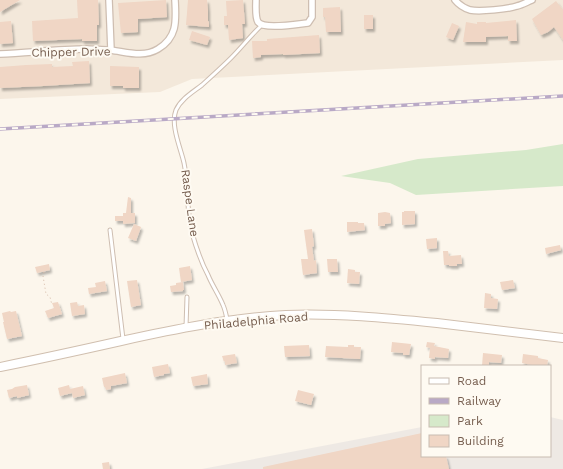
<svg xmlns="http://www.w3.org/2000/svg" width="563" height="469" viewBox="0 0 563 469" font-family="'Work Sans',sans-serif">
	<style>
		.residential { fill: #f3e8da }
		.industrial { fill: #eee9e4 }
		.green { fill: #d6e9ca }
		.building { fill: #f0d6c5; filter: url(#shadow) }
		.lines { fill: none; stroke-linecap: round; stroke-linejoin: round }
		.lane-casing { stroke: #cebeb1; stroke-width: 5 }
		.street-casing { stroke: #cebeb1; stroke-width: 8 }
		.secondary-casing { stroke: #d0bfaf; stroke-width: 10 }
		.path { stroke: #d5baa7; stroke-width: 1; stroke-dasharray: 1 3; stroke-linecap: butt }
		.lane { stroke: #fff; stroke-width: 3 }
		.street { stroke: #fff; stroke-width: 5.5 }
		.secondary { stroke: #fff; stroke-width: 8 }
		.rail-casing { stroke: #b9a9c6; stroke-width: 3.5 }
		.rail { stroke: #fefaf2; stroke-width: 2; stroke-dasharray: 6; stroke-linecap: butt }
		.labels { text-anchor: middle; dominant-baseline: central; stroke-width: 4; stroke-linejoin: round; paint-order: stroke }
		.street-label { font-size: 12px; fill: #765e4f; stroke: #fefaf2 }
	</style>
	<defs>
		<filter id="shadow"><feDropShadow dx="2" dy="3" stdDeviation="1" flood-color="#0004"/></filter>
	</defs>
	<rect width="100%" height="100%" fill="#fcf6ec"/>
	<!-- residential -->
	<path class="residential" d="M 0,0 L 563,0 L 563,60 L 192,79 L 160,92 L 0,99 Z"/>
	<!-- industrial -->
	<path class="industrial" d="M 550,417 L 563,420 L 563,469 L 202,469 L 422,427 L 422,456 L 550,456 Z"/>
	<!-- green -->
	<path class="green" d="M 563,144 L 563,186 L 416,195 L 390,183 L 341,176 L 418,159 L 526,150 Z"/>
	<!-- building -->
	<path class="building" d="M 0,0 L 20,0 L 0,12 Z
		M 77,0 L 98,0 L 99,25 L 97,25 L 97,41 L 82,41 L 82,39 L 33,41 L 32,21 L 78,18 Z
		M 166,0 L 167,17 L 138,19 L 138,32 L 121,33 L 118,3 Z
		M 188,0 L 207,0 L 208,10 L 208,21 L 209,22 L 209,27 L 186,25 Z
		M 243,0 L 245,24 L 242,24 L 243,38 L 229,40 L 228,25 L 224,25 L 224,16 L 227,16 L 226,1 Z
		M 556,1 L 563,10 L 563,40 L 554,27 L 548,32 L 541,35 L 532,19 Z
		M 340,7 L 341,32 L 326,32 L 325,17 L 323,17 L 323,8 Z
		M 364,15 L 373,15 L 373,29 L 364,29 Z
		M 516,20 L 517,41 L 508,41 L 508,36 L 486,37 L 486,42 L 463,42 L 466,22 L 477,24 L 477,22 L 486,22 L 486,23 Z
		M 11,21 L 13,43 L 0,44 L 0,22 Z
		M 452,23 L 459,26 L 453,40 L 446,37 Z
		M 192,31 L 210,37 L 207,45 L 189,40 Z
		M 319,35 L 320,53 L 283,55 L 283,54 L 261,55 L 261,57 L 253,58 L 252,41 L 267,41 L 267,39 Z
		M 89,61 L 90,83 L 43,86 L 0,88 L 0,67 L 26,65 L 52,64 L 52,67 L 73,66 L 72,62 Z
		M 110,66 L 139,67 L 139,88 L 123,88 L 123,86 L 110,86 Z
		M 128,197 L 131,198 L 131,213 L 135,213 L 135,223 L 123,224 L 123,221 L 115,221 L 115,216 L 123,216 L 123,213 L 126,213 Z
		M 404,211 L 415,211 L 415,224 L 402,225 L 402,212 L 404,212 Z
		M 385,212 L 390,213 L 391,223 L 385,224 L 385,226 L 378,226 L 378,213 Z
		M 347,222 L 358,222 L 358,223 L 364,223 L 365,230 L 347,232 Z
		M 134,224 L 141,227 L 136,241 L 128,238 Z
		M 312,229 L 314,246 L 312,247 L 314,261 L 316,260 L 317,273 L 303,275 L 301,259 L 308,259 L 304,230 Z
		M 437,238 L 437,248 L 427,249 L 426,239 Z
		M 560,245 L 561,250 L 546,254 L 545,248 Z
		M 443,251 L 448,251 L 449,256 L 461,255 L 462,264 L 457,264 L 457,266 L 449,266 L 449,265 L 444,265 Z
		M 327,259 L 337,259 L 338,272 L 328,272 Z
		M 49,264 L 50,270 L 37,273 L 35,267 Z
		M 190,266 L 192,280 L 181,282 L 179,268 Z
		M 348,269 L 355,270 L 355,272 L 360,272 L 359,284 L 347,283 Z
		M 137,280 L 141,305 L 131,307 L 127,281 Z
		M 513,280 L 515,288 L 502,290 L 500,282 Z
		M 105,281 L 107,291 L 89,294 L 88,288 L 96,287 L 95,283 Z
		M 183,282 L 184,290 L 183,290 L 183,291 L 171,292 L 170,286 L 176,285 L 176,283 Z
		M 485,293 L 491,294 L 491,298 L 498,299 L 497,309 L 484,308 Z
		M 58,302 L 62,314 L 48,318 L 45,311 L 54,308 L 52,303 Z
		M 77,302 L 78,306 L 84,305 L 85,314 L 72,316 L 70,303 Z
		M 10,311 L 11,312 L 16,311 L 22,336 L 7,339 L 3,322 L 4,322 L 2,313 Z
		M 392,342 L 411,344 L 409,355 L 403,355 L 403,353 L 391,352 Z
		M 427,342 L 435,343 L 434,346 L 449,349 L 448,358 L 435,357 L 435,359 L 429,358 L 430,348 L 426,347 Z
		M 309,345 L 310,356 L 285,357 L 284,346 Z
		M 348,345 L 354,345 L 354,347 L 361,347 L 360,359 L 325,357 L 326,346 L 348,347 Z
		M 483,353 L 502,355 L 501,363 L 489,362 L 489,366 L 482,366 Z
		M 235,354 L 237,363 L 225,365 L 225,361 L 224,362 L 222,356 Z
		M 523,354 L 538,356 L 538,358 L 548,360 L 547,366 L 537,366 L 522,363 Z
		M 168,364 L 170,373 L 164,374 L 164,375 L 154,377 L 152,367 Z
		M 125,373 L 127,383 L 111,386 L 111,389 L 106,390 L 105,387 L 104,387 L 102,378 Z
		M 207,374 L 208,384 L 193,386 L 191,377 Z
		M 27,385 L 29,395 L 17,398 L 17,396 L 9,398 L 7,390 L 12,389 L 15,387 Z
		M 69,385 L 70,389 L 83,386 L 85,395 L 73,398 L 72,393 L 60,396 L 58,388 Z
		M 298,390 L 314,394 L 311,405 L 295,401 Z
		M 422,433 L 422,456 L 446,456 L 449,469 L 263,469 L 263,467 Z
		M 109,462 L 110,469 L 103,469 L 102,463 Z"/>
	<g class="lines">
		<!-- lane casing -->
		<g class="lane-casing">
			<path id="lane" d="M 110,230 L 123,339
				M 227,319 C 226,315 225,309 223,305 C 219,295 212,285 208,275 C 201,262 196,247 192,233 C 186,210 189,186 184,163 C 181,149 170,125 176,110 C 181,99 193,92 202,85 C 212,76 222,67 231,58 C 242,47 251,35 262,25
				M 186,327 L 187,297"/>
		</g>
		<!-- street casing -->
		<g class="street-casing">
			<path id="street" d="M 109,0 L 111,50
				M 256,0 C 256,6 255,17 258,22 C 264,30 298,24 308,23 L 312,17 L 312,0
				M 455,0 C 459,5 464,8 470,10 C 480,12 508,9 517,6 C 522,5 527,2 532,0
				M 0,54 C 28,53 57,49 86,49 C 94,49 102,50 110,50 C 127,52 143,58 158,49 C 178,37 176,20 175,0"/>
		</g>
		<!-- secondary casing -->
		<g class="secondary-casing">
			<path id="secondary" d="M 0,367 C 40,359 81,350 121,341 C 175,329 230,318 286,315 C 336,313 387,318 437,323 C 479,328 521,333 563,338"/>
		</g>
		<!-- path -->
		<path class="path" d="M 44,272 L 43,276 L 46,294 L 50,297 L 52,305"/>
		<!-- lane -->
		<use href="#lane" class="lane"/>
		<!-- street -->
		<use href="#street" class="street"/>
		<!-- secondary -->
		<use href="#secondary" class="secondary"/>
		<!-- rail casing -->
		<g class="rail-casing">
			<path id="rail" d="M 0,129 L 563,96"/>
		</g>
		<!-- rail -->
		<use href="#rail" class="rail"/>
	</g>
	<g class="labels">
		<!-- street labels -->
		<g class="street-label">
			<text transform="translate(71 52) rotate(-1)">Chipper Drive</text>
			<text transform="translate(190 203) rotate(82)">Raspe Lane</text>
			<text transform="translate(256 321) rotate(-5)">Philadelphia Road</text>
		</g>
	</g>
	<!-- legend -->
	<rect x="421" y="365" width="130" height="92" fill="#fefaf2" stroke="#c8bcb1"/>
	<rect x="429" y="378" width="20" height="6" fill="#ffffff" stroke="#c8bcb1"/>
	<text x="457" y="385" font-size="12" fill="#765e4f">Road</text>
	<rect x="429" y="398" width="20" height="6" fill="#b9a9c6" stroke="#c8bcb1"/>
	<text x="457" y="405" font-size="12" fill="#765e4f">Railway</text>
	<rect x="429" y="415" width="20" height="12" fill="#d6e9ca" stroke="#c8bcb1"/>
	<text x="457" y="425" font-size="12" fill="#765e4f">Park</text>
	<rect x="429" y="435" width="20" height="12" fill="#f0d6c5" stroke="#c8bcb1"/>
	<text x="457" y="445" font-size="12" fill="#765e4f">Building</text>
</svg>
